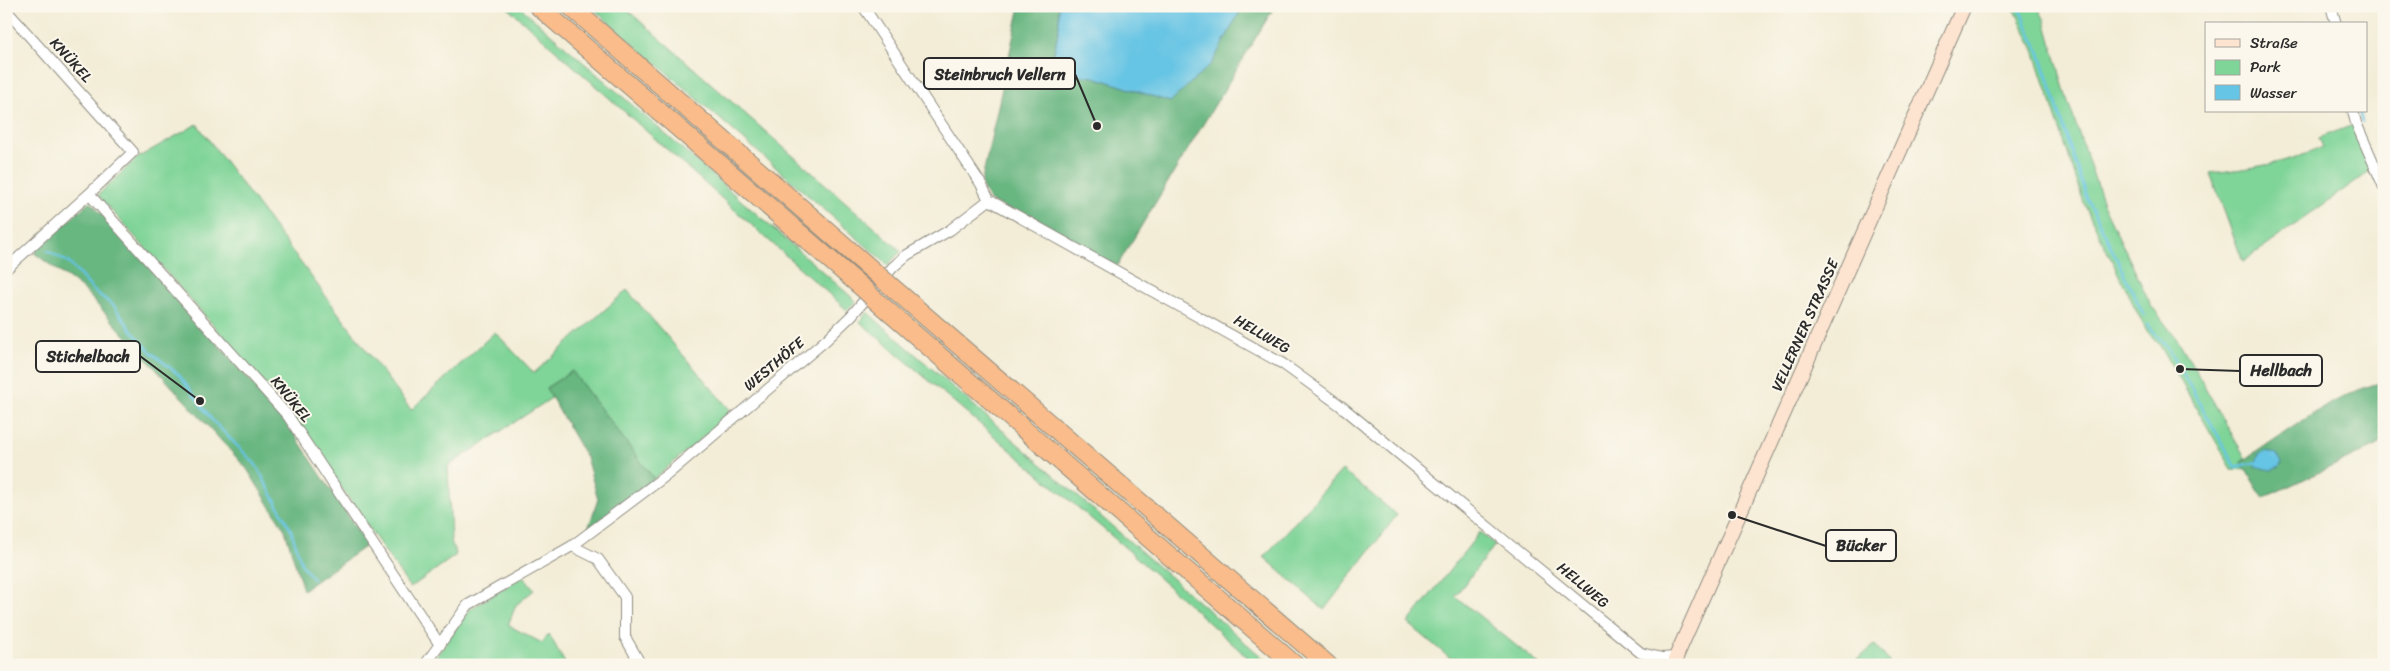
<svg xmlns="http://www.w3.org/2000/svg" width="2390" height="671" viewBox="0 0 2390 671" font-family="Sriracha,sans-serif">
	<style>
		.green { fill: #7fd498; stroke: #558062 }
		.forest { fill: #67b680; stroke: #497056 }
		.water { fill: #66c4e4; stroke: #487888 }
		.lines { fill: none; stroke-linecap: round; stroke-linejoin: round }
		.stream { stroke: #66c4e4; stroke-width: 2.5 }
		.street-casing { stroke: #8f8c81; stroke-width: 12 }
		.secondary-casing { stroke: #8f8c81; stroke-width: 16 }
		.highway-casing { stroke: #8f8c81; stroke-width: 20 }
		.street { stroke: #fff; stroke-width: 10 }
		.secondary { stroke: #fde4d0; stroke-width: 14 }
		.highway { stroke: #f9bc8a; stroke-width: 18 }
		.highway-bridge-casing { stroke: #8f8c81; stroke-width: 20; stroke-linecap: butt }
		.highway-bridge { stroke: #f9bc8a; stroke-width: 18 }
		.labels { text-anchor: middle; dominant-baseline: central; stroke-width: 4; stroke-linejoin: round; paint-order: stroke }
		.street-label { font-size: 15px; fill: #2b2b2b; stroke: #fbf7ec }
		.leader { fill: none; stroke: #2b2b2b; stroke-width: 2 }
		.callout-dot { fill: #2b2b2b; stroke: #fbf7ec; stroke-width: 2 }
		.callout { fill: #fbf7ec; stroke: #2b2b2b; stroke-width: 2 }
		.callout-label { font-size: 16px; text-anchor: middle; font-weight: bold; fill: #2b2b2b }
	</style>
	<rect width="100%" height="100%" fill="#fbf7ec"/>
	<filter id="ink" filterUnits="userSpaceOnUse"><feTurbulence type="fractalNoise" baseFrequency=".02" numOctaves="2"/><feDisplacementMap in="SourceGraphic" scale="10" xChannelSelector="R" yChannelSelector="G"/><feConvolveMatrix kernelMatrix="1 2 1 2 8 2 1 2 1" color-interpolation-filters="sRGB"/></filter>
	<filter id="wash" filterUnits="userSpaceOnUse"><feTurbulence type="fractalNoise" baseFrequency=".0096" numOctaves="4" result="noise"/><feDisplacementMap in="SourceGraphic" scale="20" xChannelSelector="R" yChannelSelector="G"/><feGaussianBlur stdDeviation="1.12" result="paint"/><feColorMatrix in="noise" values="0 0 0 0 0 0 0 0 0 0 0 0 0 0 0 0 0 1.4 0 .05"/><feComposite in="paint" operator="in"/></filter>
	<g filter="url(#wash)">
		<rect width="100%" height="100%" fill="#f3edd7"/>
		<!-- green -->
		<path class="green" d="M 506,6 L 519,6 L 856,301 L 847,310 Z
			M 590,6 L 623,6 L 901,251 L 888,265 Z
			M 2013,6 L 2037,6 L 2045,20 L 2066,96 L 2104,206 L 2151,305 L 2181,345 L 2246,459 L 2241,462 L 2246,470 L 2232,469 L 2159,344 L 2146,330 L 2085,206 L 2034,50 Z
			M 197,124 L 411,410 L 495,332 L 534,373 L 627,290 L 732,412 L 654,479 L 572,371 L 546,388 L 553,397 L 448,466 L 451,541 L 456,555 L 410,588 L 290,412 L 98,195 L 137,158 Z
			M 2353,125 L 2374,168 L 2243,262 L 2210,173 C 2248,169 2288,163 2323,147 L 2319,138 Z
			M 867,312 L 1271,665 L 1256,665 L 1128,550 L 860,322 Z
			M 1342,470 L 1397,515 L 1324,610 L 1264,557 Z
			M 1480,532 L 1495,545 L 1455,596 L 1540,665 L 1458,665 L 1408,623 Z
			M 523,576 L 534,590 L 516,605 L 508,625 L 542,643 L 549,634 L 566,665 L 430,665 L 470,609 Z
			M 1875,645 L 1892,665 L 1855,665 L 1853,663 Z"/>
		<!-- forest -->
		<path class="forest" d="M 1020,6 L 1059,6 L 1059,28 L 1050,69 L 1057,87 L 1067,74 L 1094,77 L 1170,102 L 1243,6 L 1275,6 L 1117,266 L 989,200 L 981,184 Z
			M 90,201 L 283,417 L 367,545 L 303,590 L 285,530 L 247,469 L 84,290 L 34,253 Z
			M 572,371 L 654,479 L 588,529 L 598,499 L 586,457 L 546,388 Z
			M 2384,382 L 2384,441 L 2372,448 L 2263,498 L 2241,462 C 2282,436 2336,392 2384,382 Z"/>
		<!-- water -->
		<path class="water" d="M 1059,6 L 1243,6 L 1212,63 L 1170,102 L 1094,77 L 1068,74 L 1057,87 L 1047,87 L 1059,28 Z
			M 2264,451 L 2277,453 L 2282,463 L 2280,467 L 2271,470 L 2255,466 L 2258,456 Z"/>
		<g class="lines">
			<!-- stream -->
			<path class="stream" d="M 2018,6 L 2040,53 L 2086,196 L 2144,315
				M 2359,111 L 2362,122
				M 48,251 L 68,262 L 94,291 L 114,306 L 133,332 L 152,353 L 179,375 L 212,420 L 256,465 L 291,530 L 302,565 L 313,579
				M 2148,325 L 2170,351 L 2236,467 L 2257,462"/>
		</g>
	</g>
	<g filter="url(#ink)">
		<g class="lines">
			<!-- street casing -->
			<g class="street-casing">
				<path id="street" d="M 863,6 L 981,184 L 989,200 L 1283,364 L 1341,406 L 1641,653 L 1662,658 L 1676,657
					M 2331,6 L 2336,24
					M 6,10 L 133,152 L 89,194 L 288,416 L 440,645
					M 2353,111 L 2356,123 L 2384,187
					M 6,269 L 89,194
					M 572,546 L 598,559 L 625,597 L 625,637 L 641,665
					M 425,665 L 468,605 L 572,546 L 668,474 L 826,340 L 851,316 L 893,267 L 907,255 L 950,230 L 989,200"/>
			</g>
			<!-- secondary casing -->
			<g class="secondary-casing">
				<path id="secondary" d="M 1676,665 L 1676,657 L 1964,6"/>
			</g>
			<!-- highway casing -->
			<g class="highway-casing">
				<path id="highway" d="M 538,6 L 866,291
					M 570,6 L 879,276
					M 886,282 L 1328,665
					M 873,298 L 1295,665"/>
			</g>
			<!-- street -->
			<use href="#street" class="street"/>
			<!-- secondary -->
			<use href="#secondary" class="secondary"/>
			<!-- highway -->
			<use href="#highway" class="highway"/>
			<!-- highway-bridge casing -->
			<g class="highway-bridge-casing">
				<path id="highway-bridge" d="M 879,276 L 886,282
					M 866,291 L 873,298"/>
			</g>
			<!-- highway-bridge -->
			<use href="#highway-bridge" class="highway-bridge"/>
		</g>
	</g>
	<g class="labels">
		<!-- street labels -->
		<g class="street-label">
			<text transform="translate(71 60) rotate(48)">KNÜKEL</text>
			<text transform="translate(1805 325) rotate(-66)">VELLERNER STRASSE</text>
			<text transform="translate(1262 334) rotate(30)">HELLWEG</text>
			<text transform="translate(774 364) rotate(-40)">WESTHÖFE</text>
			<text transform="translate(291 399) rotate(51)">KNÜKEL</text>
			<text transform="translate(1583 585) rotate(40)">HELLWEG</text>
		</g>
	</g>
	<!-- callouts -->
	<path class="leader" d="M1097 126L1075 74M200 401L140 356M2180 369L2240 371M1732 515L1826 546"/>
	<g class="callout-dot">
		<circle cx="1097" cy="126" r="5"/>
		<circle cx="200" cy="401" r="5"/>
		<circle cx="2180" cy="369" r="5"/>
		<circle cx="1732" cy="515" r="5"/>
	</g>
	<g class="callout">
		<rect x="924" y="58" width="151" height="31" rx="5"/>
		<rect x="36" y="341" width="104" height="31" rx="5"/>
		<rect x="2240" y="355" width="82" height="31" rx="5"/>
		<rect x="1826" y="530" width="70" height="31" rx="5"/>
	</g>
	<g class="callout-label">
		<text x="1000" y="80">Steinbruch Vellern</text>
		<text x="88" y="362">Stichelbach</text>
		<text x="2281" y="376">Hellbach</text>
		<text x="1861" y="551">Bücker</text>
	</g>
	<!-- margin -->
	<rect width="2390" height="671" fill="none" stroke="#fbf7ec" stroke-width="25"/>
	<!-- legend -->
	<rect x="2205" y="22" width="162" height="90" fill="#fbf7ec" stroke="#a8a59f"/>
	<rect x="2215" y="39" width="25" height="8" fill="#fde4d0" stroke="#a8a59f"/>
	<text x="2250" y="48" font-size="15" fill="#2b2b2b">Straße</text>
	<rect x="2215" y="60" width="25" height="15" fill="#7fd498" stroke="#a8a59f"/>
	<text x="2250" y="72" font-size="15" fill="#2b2b2b">Park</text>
	<rect x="2215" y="85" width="25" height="15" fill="#66c4e4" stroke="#a8a59f"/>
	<text x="2250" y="98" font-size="15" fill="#2b2b2b">Wasser</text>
</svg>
